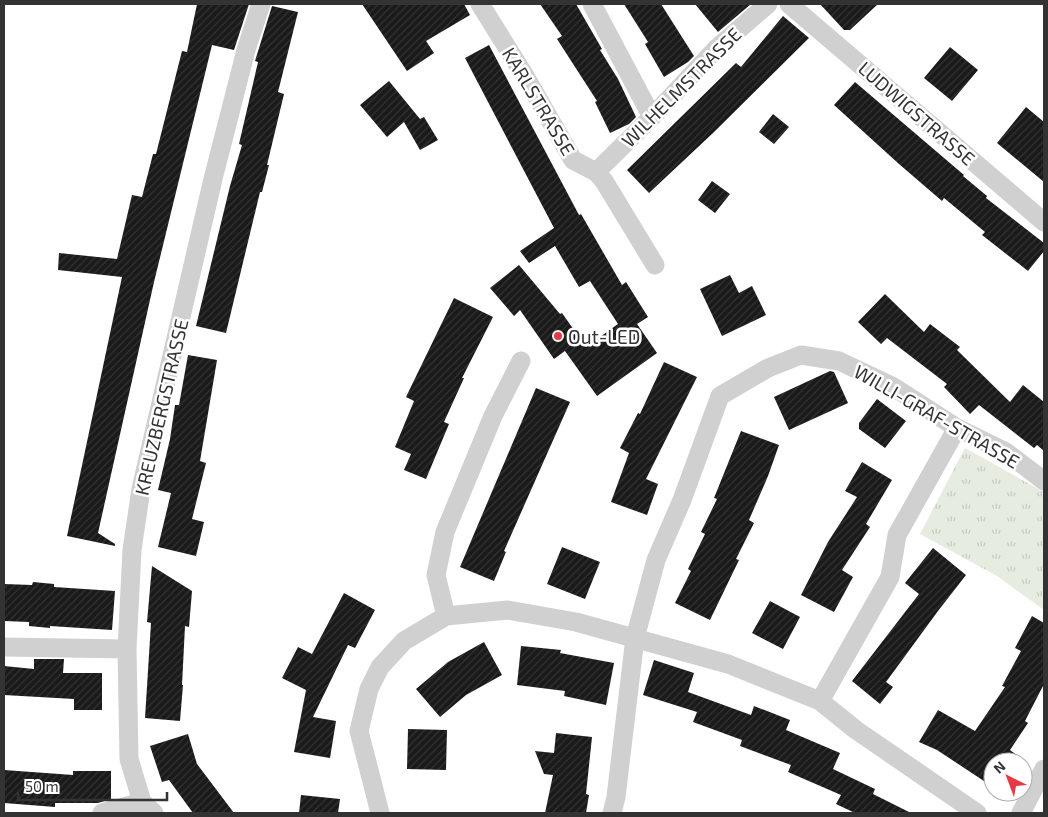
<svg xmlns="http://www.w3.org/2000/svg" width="1048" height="817" viewBox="0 0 1048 817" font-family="'Exo 2',sans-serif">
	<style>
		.grass { fill: url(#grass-tufts) }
		.building { fill: url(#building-hatch) }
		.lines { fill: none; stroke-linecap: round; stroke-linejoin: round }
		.minor { stroke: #d0d0d0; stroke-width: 19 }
		.poi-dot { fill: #e63946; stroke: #fff; stroke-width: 2 }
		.labels { text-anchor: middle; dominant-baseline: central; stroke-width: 5; stroke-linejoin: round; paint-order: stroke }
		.street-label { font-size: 19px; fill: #333; stroke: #fff }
		.poi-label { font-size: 19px; fill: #333; stroke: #fff; text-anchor: start }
	</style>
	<defs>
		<pattern id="grass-tufts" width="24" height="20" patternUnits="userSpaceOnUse" patternTransform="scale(1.25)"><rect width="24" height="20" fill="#e6ecdf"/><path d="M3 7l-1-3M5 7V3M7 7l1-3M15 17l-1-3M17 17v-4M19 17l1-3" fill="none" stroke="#c6cbc0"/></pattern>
		<pattern id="building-hatch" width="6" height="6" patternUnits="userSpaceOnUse" patternTransform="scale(1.25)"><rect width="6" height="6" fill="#1a1a1a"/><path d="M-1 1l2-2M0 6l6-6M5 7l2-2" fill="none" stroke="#333"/></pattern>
	</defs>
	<rect width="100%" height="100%" fill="#fff"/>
	<!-- grass -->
	<path class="grass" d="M 965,448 L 1044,492 L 1044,610 L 997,576 L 920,534 Z"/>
	<!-- building -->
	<path class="building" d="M 197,4 L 249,4 L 234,50 L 212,45 L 154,282 L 98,533 L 115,544 L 115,546 L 67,536 L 122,277 L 58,270 L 59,253 L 117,259 L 132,195 L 142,197 L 153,154 L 156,154 L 182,51 L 187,52 Z
		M 362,4 L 464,4 L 470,15 L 426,41 L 434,53 L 407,71 Z
		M 540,4 L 576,4 L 602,49 L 600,50 L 618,79 L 636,117 L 629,124 L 610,133 L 595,102 L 597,101 L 557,39 L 562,36 Z
		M 624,4 L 661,4 L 694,56 L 688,62 L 664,77 L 645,44 L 648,42 Z
		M 695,4 L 751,4 L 718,32 Z
		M 820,4 L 878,4 L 850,30 L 844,30 Z
		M 272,6 L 298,12 L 278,92 L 284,94 L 267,165 L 269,165 L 262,192 L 260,192 L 226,333 L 196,326 L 230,186 L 242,145 L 239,144 L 258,62 L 255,61 Z
		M 783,16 L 809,38 L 713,133 L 649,193 L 627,170 L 736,63 L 741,67 Z
		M 489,45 L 579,215 L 581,214 L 622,285 L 626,282 L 648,317 L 637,324 L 657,353 L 597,396 L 565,351 L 554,359 L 520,310 L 514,316 L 490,288 L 519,265 L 560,314 L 562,313 L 586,347 L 618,324 L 590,281 L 579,287 L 555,246 L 529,263 L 520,251 L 554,228 L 465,58 Z
		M 950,47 L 978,70 L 952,101 L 924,78 Z
		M 389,81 L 420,119 L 424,117 L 438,140 L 420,150 L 404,122 L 387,137 L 360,105 Z
		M 855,82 L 964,175 L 963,176 L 987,196 L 986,198 L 1044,243 L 1044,251 L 1028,271 L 982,235 L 985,232 L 944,198 L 942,201 L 899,164 L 834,105 Z
		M 1026,107 L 1044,122 L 1044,182 L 997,143 Z
		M 773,114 L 789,127 L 774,144 L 759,132 Z
		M 712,181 L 730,194 L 715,213 L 698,200 Z
		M 730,275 L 739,293 L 752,286 L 766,315 L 722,336 L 700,289 Z
		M 885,294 L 924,332 L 930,324 L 960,347 L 957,350 L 1010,402 L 1023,385 L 1044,402 L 1044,451 L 1037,445 L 1034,448 L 979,405 L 970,414 L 944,387 L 947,384 L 887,338 L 881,344 L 858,322 Z
		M 454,298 L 493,317 L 462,378 L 464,378 L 444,422 L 449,424 L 426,479 L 404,470 L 411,454 L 395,447 L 414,401 L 406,397 Z
		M 188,355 L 217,360 L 200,461 L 206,463 L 192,519 L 204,522 L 196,556 L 158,547 L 171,493 L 158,490 L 170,439 L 175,405 L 179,405 Z
		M 664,362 L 697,377 L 646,479 L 658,484 L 647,515 L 611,502 L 629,453 L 620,448 L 638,413 L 640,414 Z
		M 830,371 L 834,372 L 848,403 L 789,430 L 774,397 Z
		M 536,388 L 570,402 L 504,551 L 506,552 L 494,581 L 460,567 Z
		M 877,399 L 906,421 L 885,448 L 859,429 L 859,423 Z
		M 741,431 L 779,445 L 768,476 L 749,520 L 754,523 L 736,559 L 739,560 L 710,620 L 675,603 L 691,571 L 688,569 L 705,534 L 701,532 L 717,499 L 714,498 Z
		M 862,462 L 892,480 L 866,524 L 870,527 L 842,570 L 853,577 L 834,612 L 801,595 L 828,542 L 857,497 L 845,491 Z
		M 562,547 L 600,562 L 585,599 L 547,584 Z
		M 933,548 L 966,575 L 938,611 L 886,682 L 893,687 L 880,704 L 852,681 L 919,594 L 905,583 Z
		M 152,566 L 192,591 L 189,627 L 185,626 L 182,685 L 183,685 L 180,721 L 145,718 L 151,623 L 147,622 Z
		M 33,582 L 54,584 L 54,587 L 115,591 L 112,630 L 50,626 L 50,628 L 29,626 L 29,622 L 4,621 L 4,584 L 32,585 Z
		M 344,593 L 375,610 L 355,648 L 348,645 L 313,717 L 336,721 L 330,758 L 294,752 L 306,690 L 282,678 L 298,647 L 312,654 Z
		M 770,601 L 800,617 L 783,649 L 752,633 Z
		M 1032,616 L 1044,623 L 1044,684 L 1025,721 L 1028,723 L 1010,750 L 1026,762 L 993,762 L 993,787 L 937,750 L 919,742 L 938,710 L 975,731 L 1005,687 L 1002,686 L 1021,651 L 1015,648 Z
		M 484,642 L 502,675 L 466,695 L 440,717 L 416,689 L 448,662 Z
		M 521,646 L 561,650 L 560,653 L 614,663 L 606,705 L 564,696 L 565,691 L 517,685 Z
		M 34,659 L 64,659 L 63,673 L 102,673 L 102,710 L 74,710 L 74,699 L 4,695 L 4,666 L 34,669 Z
		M 654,660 L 694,673 L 688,692 L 751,715 L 754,706 L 790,720 L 786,730 L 840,753 L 833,769 L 875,789 L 873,794 L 911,813 L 855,813 L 836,804 L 841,795 L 788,772 L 791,765 L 740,746 L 742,740 L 693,722 L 697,712 L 643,695 Z
		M 408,729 L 447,730 L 446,770 L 407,769 Z
		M 556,733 L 592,737 L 586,794 L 589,795 L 586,813 L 545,813 L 553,775 L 544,774 L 535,751 L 554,753 Z
		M 188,734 L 197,764 L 234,813 L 193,813 L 169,780 L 162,782 L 150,746 Z
		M 4,770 L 73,775 L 73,771 L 111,771 L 111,799 L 98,803 L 55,803 L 55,807 L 4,803 Z
		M 301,795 L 340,799 L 338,813 L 299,813 Z"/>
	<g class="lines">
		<!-- minor -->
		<path class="minor" d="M 480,4 L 525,76 L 573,160 L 596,172 L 604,181 L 655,265
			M 592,4 L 652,117
			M 789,4 L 1044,222
			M 596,172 L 652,117 L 716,49 L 768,4
			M 446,616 L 436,575 L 445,532 L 493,416 L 521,361
			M 4,647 L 127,649
			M 820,701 L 890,577 L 897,535 L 957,428
			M 102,813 L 142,802
			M 154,813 L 142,802 L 129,759 L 127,649 L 132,550 L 141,489 L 213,179 L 246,50 L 261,4
			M 380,813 L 359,731 L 369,689 L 380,667 L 404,641 L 446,616 L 508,610 L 576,622 L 728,664 L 820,701 L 856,730 L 977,813
			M 612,813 L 616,797 L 635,638 L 656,560 L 682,500 L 720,396 L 768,368 L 801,355 L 839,361 L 892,386 L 957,428 L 1006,452 L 1044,481
			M 1021,813 L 1044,769"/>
	</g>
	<!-- markers -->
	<circle class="poi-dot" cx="558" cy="336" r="5"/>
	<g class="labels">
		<!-- street labels -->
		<g class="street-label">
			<text transform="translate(681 87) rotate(-45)">WILHELMSTRASSE</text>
			<text transform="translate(539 101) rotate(59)">KARLSTRASSE</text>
			<text transform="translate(917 113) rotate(41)">LUDWIGSTRASSE</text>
			<text transform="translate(161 407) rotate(-77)">KREUZBERGSTRASSE</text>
			<text transform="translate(937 416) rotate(30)">WILLI-GRAF-STRASSE</text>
		</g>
		<!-- poi labels -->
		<g class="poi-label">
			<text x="568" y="336">Out-LED</text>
		</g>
	</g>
	<!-- border -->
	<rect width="1048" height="817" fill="none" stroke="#333333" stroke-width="10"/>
	<!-- north arrow -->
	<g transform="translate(1008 777) rotate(318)"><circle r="24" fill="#ffffff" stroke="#adadad"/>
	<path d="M0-4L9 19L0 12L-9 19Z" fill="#e63946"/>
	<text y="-8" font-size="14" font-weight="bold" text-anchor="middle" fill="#333333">N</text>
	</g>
	<!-- scale -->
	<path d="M18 792v8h149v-8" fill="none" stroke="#333333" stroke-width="2.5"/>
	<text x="25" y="792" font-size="15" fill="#333333" stroke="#ffffff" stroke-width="4" paint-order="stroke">50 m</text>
</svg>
